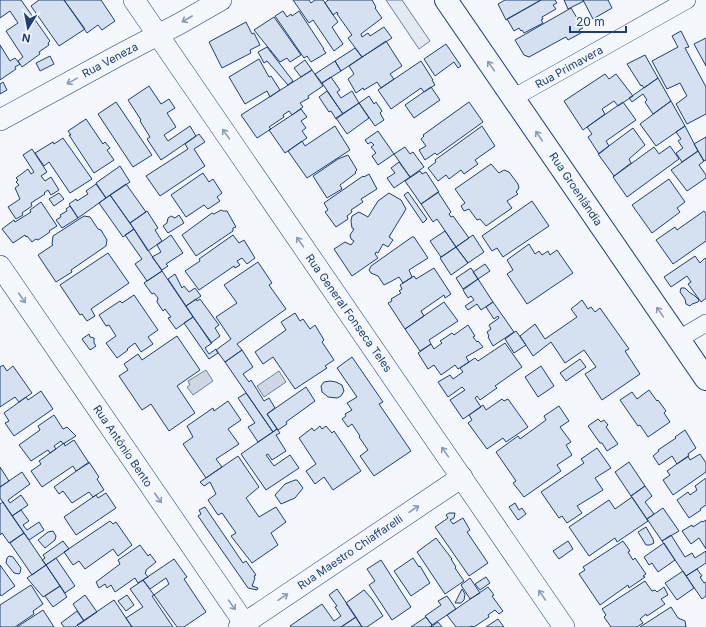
<svg xmlns="http://www.w3.org/2000/svg" width="706" height="627" viewBox="0 0 706 627" font-family="Inter,sans-serif">
	<style>
		.green { fill: #e3e9f0; stroke: #687fa3 }
		.water { fill: #cfd7e4; stroke: #687fa3 }
		.building { fill: #d5e0f0; stroke: #1d3f73 }
		.lines { fill: none; stroke-linecap: round; stroke-linejoin: round }
		.minor-casing { stroke: #1d3f73; stroke-width: 18 }
		.tertiary-casing { stroke: #1d3f73; stroke-width: 22 }
		.secondary-casing { stroke: #1d3f73; stroke-width: 24 }
		.minor { stroke: #f4f7fb; stroke-width: 17 }
		.tertiary { stroke: #f4f7fb; stroke-width: 21 }
		.secondary { stroke: #f4f7fb; stroke-width: 22 }
		.oneway { stroke: #889bb7 }
		.labels { text-anchor: middle; dominant-baseline: central; stroke-width: 3; stroke-linejoin: round; paint-order: stroke }
		.street-label { font-size: 11px; fill: #1d3f73; stroke: #f4f7fb }
	</style>
	<rect width="100%" height="100%" fill="#f4f7fb"/>
	<!-- green -->
	<path class="green" d="M 386,0 L 402,0 L 430,41 L 419,49 Z"/>
	<!-- water -->
	<path class="water" d="M 206,370 L 213,381 L 193,395 L 187,387 L 190,385 L 188,381 Z
		M 279,371 L 286,382 L 264,397 L 257,386 Z"/>
	<!-- building -->
	<path class="building" d="M 0,0 L 21,0 L 50,41 L 48,43 L 49,45 L 39,52 L 40,54 L 22,67 L 18,61 L 23,57 L 6,31 L 18,23 L 10,11 L 0,18 Z
		M 39,0 L 64,0 L 85,29 L 59,46 L 31,6 Z
		M 64,0 L 101,0 L 115,21 L 102,30 L 98,25 L 87,33 Z
		M 293,0 L 309,0 L 311,3 L 315,0 L 323,0 L 338,22 L 332,27 L 343,44 L 334,51 L 313,20 L 309,23 Z
		M 328,0 L 372,0 L 376,7 L 375,8 L 382,18 L 361,34 L 362,37 L 368,33 L 370,36 L 384,27 L 392,38 L 362,57 L 348,38 L 352,35 L 337,14 L 338,14 L 337,12 L 333,15 L 325,3 Z
		M 505,0 L 541,0 L 506,20 L 498,4 Z
		M 541,0 L 555,0 L 557,3 L 553,5 L 556,9 L 542,17 L 543,19 L 541,20 L 543,23 L 524,33 L 522,30 L 521,31 L 519,28 L 514,31 L 507,19 Z
		M 564,0 L 583,0 L 584,1 L 568,9 Z
		M 583,0 L 608,0 L 612,8 L 593,19 Z
		M 571,8 L 583,28 L 579,30 L 581,33 L 568,40 L 566,37 L 562,39 L 529,57 L 524,55 L 515,40 Z
		M 283,11 L 287,17 L 291,14 L 292,16 L 299,11 L 324,49 L 323,49 L 326,53 L 311,62 L 307,56 L 304,58 L 275,16 Z
		M 274,17 L 301,55 L 290,62 L 287,58 L 280,62 L 254,30 Z
		M 246,22 L 252,34 L 254,33 L 260,45 L 250,50 L 251,53 L 222,68 L 209,42 Z
		M 681,31 L 689,47 L 685,48 L 706,87 L 706,114 L 687,124 L 676,104 L 687,96 L 680,83 L 667,89 L 652,61 L 678,47 L 672,36 Z
		M 706,38 L 706,66 L 694,44 Z
		M 386,41 L 402,66 L 390,74 L 394,79 L 381,88 L 377,82 L 364,90 L 363,88 L 356,93 L 348,79 L 354,74 L 349,66 Z
		M 446,44 L 461,66 L 458,68 L 454,62 L 435,76 L 424,59 Z
		M 0,45 L 10,61 L 15,58 L 20,64 L 15,67 L 16,69 L 0,80 Z
		M 267,47 L 293,81 L 288,85 L 267,61 L 264,63 L 258,52 Z
		M 355,48 L 362,57 L 341,71 L 335,61 Z
		M 645,55 L 658,78 L 644,88 L 642,85 L 641,86 L 627,64 Z
		M 50,56 L 54,64 L 40,71 L 36,63 Z
		M 259,59 L 269,77 L 271,76 L 280,90 L 270,97 L 267,91 L 245,104 L 229,77 Z
		M 305,60 L 312,70 L 301,77 L 294,68 Z
		M 335,61 L 341,71 L 322,83 L 315,74 Z
		M 421,61 L 433,80 L 432,80 L 435,85 L 424,92 L 421,88 L 391,109 L 378,90 Z
		M 312,70 L 323,86 L 308,96 L 309,98 L 300,103 L 303,107 L 292,115 L 289,111 L 283,115 L 284,117 L 269,127 L 271,129 L 257,138 L 241,115 Z
		M 605,74 L 609,79 L 616,74 L 633,96 L 618,106 L 614,101 L 602,109 L 605,114 L 583,130 L 564,101 Z
		M 331,77 L 340,90 L 337,92 L 341,98 L 352,91 L 359,103 L 343,114 L 322,83 Z
		M 658,78 L 671,101 L 653,114 L 645,102 L 647,100 L 643,94 L 632,102 L 629,98 Z
		M 3,82 L 7,90 L 0,94 L 0,84 Z
		M 149,86 L 161,104 L 169,99 L 175,108 L 167,113 L 176,127 L 164,135 L 168,141 L 190,126 L 196,136 L 161,160 L 147,139 L 150,137 L 140,121 L 141,120 L 128,100 Z
		M 431,87 L 440,100 L 414,118 L 405,105 Z
		M 327,91 L 343,114 L 336,119 L 331,111 L 329,112 L 319,97 Z
		M 369,96 L 374,104 L 376,102 L 382,111 L 380,113 L 384,120 L 375,126 L 359,103 Z
		M 671,101 L 685,126 L 656,146 L 640,124 Z
		M 116,102 L 152,155 L 133,167 L 98,114 Z
		M 469,102 L 483,122 L 437,155 L 435,153 L 425,160 L 419,150 L 426,146 L 421,139 L 424,136 L 423,135 Z
		M 623,102 L 636,120 L 606,141 L 609,146 L 599,154 L 588,137 L 592,134 L 587,127 Z
		M 359,103 L 369,118 L 347,134 L 336,118 Z
		M 301,109 L 307,117 L 301,121 L 306,128 L 302,131 L 307,138 L 285,153 L 269,130 Z
		M 86,119 L 103,144 L 105,142 L 110,148 L 107,150 L 114,160 L 94,173 L 69,135 L 71,135 L 68,131 Z
		M 335,126 L 350,150 L 307,178 L 288,151 L 302,141 L 305,146 Z
		M 482,126 L 495,146 L 475,160 L 478,164 L 464,174 L 461,170 L 449,179 L 446,175 L 438,181 L 428,168 L 436,162 L 435,160 Z
		M 685,126 L 698,151 L 682,162 L 676,153 L 683,148 L 678,141 L 681,139 L 676,132 Z
		M 633,128 L 645,145 L 629,159 L 631,163 L 614,176 L 598,154 Z
		M 378,131 L 394,154 L 378,165 L 372,156 L 376,153 L 371,147 L 374,145 L 371,142 L 368,144 L 365,140 Z
		M 199,134 L 205,142 L 194,149 L 205,166 L 160,196 L 146,176 L 188,149 L 185,144 Z
		M 706,137 L 706,160 L 704,161 L 694,144 Z
		M 63,138 L 92,179 L 70,193 L 49,162 L 44,166 L 35,153 L 53,142 L 54,144 Z
		M 670,146 L 679,159 L 627,197 L 613,177 L 654,147 L 659,154 Z
		M 405,147 L 410,154 L 413,152 L 424,167 L 410,177 L 394,154 Z
		M 32,149 L 47,172 L 41,176 L 45,181 L 51,177 L 59,190 L 51,195 L 48,190 L 44,193 L 45,194 L 31,203 L 32,206 L 22,213 L 23,215 L 16,219 L 8,207 L 20,199 L 15,188 L 19,185 L 16,182 L 18,180 L 16,178 L 28,169 L 31,174 L 34,172 L 23,155 Z
		M 698,151 L 704,161 L 699,165 L 706,175 L 706,178 L 687,191 L 671,170 Z
		M 348,155 L 357,170 L 355,172 L 356,173 L 340,185 L 342,189 L 327,198 L 313,176 L 338,159 Z
		M 399,162 L 410,177 L 394,188 L 387,178 L 395,173 L 391,168 Z
		M 491,164 L 499,173 L 504,170 L 509,172 L 518,184 L 519,188 L 516,192 L 518,194 L 507,201 L 512,208 L 486,226 L 480,219 L 477,220 L 469,209 L 464,211 L 461,206 L 465,203 L 455,189 Z
		M 120,166 L 130,182 L 106,198 L 96,183 Z
		M 420,171 L 422,174 L 426,172 L 439,192 L 421,204 L 405,181 Z
		M 203,173 L 209,182 L 213,179 L 222,193 L 217,197 L 220,201 L 208,209 L 204,205 L 186,217 L 171,195 Z
		M 369,174 L 377,189 L 361,199 L 363,202 L 351,210 L 352,212 L 347,216 L 348,219 L 336,227 L 325,212 L 328,210 L 324,203 L 363,176 L 364,177 Z
		M 669,179 L 685,202 L 677,208 L 680,212 L 652,233 L 632,205 Z
		M 96,184 L 106,198 L 78,218 L 69,204 L 76,199 L 77,201 L 88,194 L 86,191 Z
		M 126,184 L 146,212 L 130,223 L 110,195 Z
		M 408,192 L 427,219 L 423,223 L 404,195 Z
		M 438,192 L 451,212 L 449,214 L 451,217 L 453,216 L 469,238 L 456,247 L 437,219 L 433,222 L 421,204 Z
		M 59,193 L 64,199 L 54,206 L 49,199 Z
		M 389,193 L 401,200 L 406,209 L 389,237 L 393,240 L 388,247 L 383,244 L 378,253 L 376,252 L 375,254 L 378,258 L 352,276 L 334,249 L 345,242 L 351,245 L 354,241 L 351,239 L 350,235 L 354,229 L 352,228 L 351,221 L 352,216 L 359,212 L 368,217 L 378,201 Z
		M 110,195 L 134,229 L 123,237 L 99,203 Z
		M 532,201 L 549,226 L 503,257 L 497,248 L 492,251 L 482,236 Z
		M 41,202 L 57,226 L 49,231 L 50,232 L 38,240 L 36,239 L 32,242 L 27,236 L 26,237 L 25,235 L 13,243 L 2,229 L 14,220 L 15,222 L 31,212 L 30,210 Z
		M 70,206 L 78,218 L 62,228 L 56,220 L 61,217 L 60,215 L 67,211 L 66,209 Z
		M 221,210 L 223,211 L 227,211 L 236,227 L 233,228 L 233,231 L 196,256 L 182,235 L 212,213 L 214,214 Z
		M 147,211 L 158,228 L 155,230 L 162,241 L 148,251 L 130,223 Z
		M 704,211 L 706,214 L 706,241 L 673,264 L 656,240 L 675,227 L 677,230 Z
		M 179,215 L 184,223 L 168,233 L 163,226 L 167,223 L 168,218 L 171,216 L 175,218 Z
		M 84,216 L 90,217 L 98,229 L 101,230 L 107,240 L 106,246 L 71,270 L 72,272 L 56,282 L 38,255 L 53,245 L 52,244 L 53,236 Z
		M 134,229 L 162,271 L 147,281 L 135,264 L 142,259 L 125,235 Z
		M 445,231 L 456,247 L 441,257 L 430,241 Z
		M 171,235 L 183,253 L 166,264 L 168,266 L 162,270 L 152,257 L 161,252 L 157,245 Z
		M 233,235 L 239,243 L 244,240 L 255,258 L 247,264 L 242,258 L 237,261 L 240,265 L 235,268 L 234,266 L 199,290 L 185,271 L 200,261 L 199,259 Z
		M 473,235 L 484,252 L 468,263 L 456,247 Z
		M 412,237 L 414,237 L 428,258 L 409,270 L 412,277 L 403,283 L 399,277 L 390,282 L 384,285 L 378,276 L 371,273 L 369,270 L 371,266 Z
		M 529,244 L 535,254 L 539,251 L 542,255 L 548,251 L 550,255 L 557,250 L 573,273 L 527,304 L 507,274 L 513,270 L 507,260 Z
		M 456,247 L 468,263 L 451,275 L 440,258 Z
		M 108,253 L 129,283 L 91,309 L 95,316 L 87,321 L 82,314 L 80,315 L 60,285 Z
		M 695,256 L 700,263 L 705,258 L 706,260 L 706,298 L 701,302 L 688,284 L 691,282 L 687,276 L 671,287 L 664,277 Z
		M 258,262 L 272,283 L 269,285 L 286,309 L 237,344 L 242,350 L 225,362 L 216,350 L 231,339 L 216,317 L 237,303 L 224,285 Z
		M 485,264 L 490,271 L 478,279 L 473,272 Z
		M 434,268 L 451,294 L 445,298 L 444,295 L 421,311 L 424,316 L 405,329 L 388,303 L 392,301 L 391,299 L 401,293 L 399,291 L 402,289 L 400,285 L 414,276 L 416,279 Z
		M 471,268 L 478,279 L 463,289 L 456,278 Z
		M 162,271 L 193,317 L 176,329 L 168,318 L 171,317 L 165,309 L 163,311 L 157,302 L 158,298 L 154,293 L 152,294 L 144,283 Z
		M 175,274 L 182,288 L 184,286 L 189,292 L 195,288 L 201,296 L 186,306 L 168,279 Z
		M 478,279 L 493,302 L 481,310 L 477,304 L 468,310 L 465,306 L 474,300 L 471,296 L 468,298 L 463,290 Z
		M 681,288 L 685,288 L 689,292 L 695,296 L 699,300 L 698,302 L 692,304 L 690,306 L 686,304 L 685,299 L 680,292 Z
		M 134,295 L 158,330 L 148,337 L 153,344 L 141,352 L 135,343 L 127,349 L 128,350 L 117,358 L 106,343 L 116,336 L 109,325 L 106,326 L 99,315 L 120,301 L 122,303 Z
		M 196,299 L 197,301 L 200,299 L 219,325 L 215,328 L 220,336 L 211,343 L 186,306 Z
		M 582,300 L 588,309 L 591,307 L 595,312 L 600,308 L 629,349 L 625,351 L 640,374 L 602,400 L 585,374 L 596,367 L 584,350 L 565,363 L 551,342 L 533,356 L 520,336 L 535,324 L 545,339 L 577,317 L 571,309 Z
		M 444,302 L 458,321 L 429,340 L 431,344 L 420,351 L 405,329 Z
		M 493,302 L 514,332 L 493,346 L 488,337 L 489,336 L 487,332 L 491,329 L 489,325 L 499,318 L 498,316 L 494,319 L 486,307 Z
		M 295,313 L 300,321 L 303,319 L 310,329 L 315,325 L 324,340 L 322,342 L 334,360 L 325,366 L 327,368 L 295,389 L 273,357 L 263,364 L 255,352 L 286,330 L 281,322 Z
		M 193,317 L 212,343 L 205,348 L 209,354 L 216,349 L 218,353 L 209,359 L 184,323 Z
		M 468,325 L 475,336 L 473,337 L 477,342 L 478,341 L 483,347 L 466,357 L 469,362 L 458,369 L 455,365 L 441,375 L 434,365 L 428,369 L 418,353 L 431,344 L 434,349 L 442,343 L 440,341 L 452,333 L 454,335 Z
		M 516,331 L 526,345 L 514,353 L 505,339 Z
		M 89,334 L 90,337 L 94,338 L 94,343 L 96,346 L 90,350 L 82,339 Z
		M 177,336 L 200,370 L 177,386 L 195,413 L 169,431 L 151,404 L 142,410 L 119,376 L 128,370 L 124,364 L 138,354 L 142,360 Z
		M 505,343 L 522,367 L 495,386 L 497,388 L 480,400 L 477,396 L 475,398 L 481,407 L 463,419 L 450,400 L 465,390 L 462,387 L 448,397 L 438,382 L 450,375 L 453,379 L 463,372 L 460,368 L 475,358 L 478,361 Z
		M 242,350 L 253,367 L 243,374 L 249,382 L 251,380 L 264,401 L 269,398 L 275,408 L 267,414 L 277,429 L 273,432 L 225,362 Z
		M 352,357 L 383,402 L 379,404 L 411,451 L 374,476 L 360,456 L 368,450 L 359,437 L 360,436 L 352,424 L 348,427 L 342,419 L 346,416 L 345,414 L 352,410 L 347,403 L 357,397 L 337,368 Z
		M 580,359 L 586,367 L 566,381 L 560,373 Z
		M 3,365 L 7,371 L 13,366 L 32,393 L 19,402 L 15,397 L 0,407 L 0,367 Z
		M 541,366 L 554,386 L 538,397 L 525,377 Z
		M 330,381 L 336,382 L 342,385 L 344,391 L 341,396 L 337,398 L 328,397 L 322,392 L 321,386 L 324,382 Z
		M 306,387 L 315,401 L 286,422 L 287,424 L 278,430 L 267,414 Z
		M 649,390 L 657,401 L 658,400 L 666,411 L 664,413 L 670,422 L 648,437 L 640,425 L 638,426 L 620,400 L 632,392 L 637,399 Z
		M 41,391 L 53,409 L 14,436 L 5,423 L 9,421 L 4,413 L 26,397 L 28,400 Z
		M 246,393 L 273,432 L 258,442 L 248,427 L 255,423 L 238,398 Z
		M 502,399 L 504,401 L 508,399 L 528,427 L 506,442 L 503,438 L 487,449 L 468,423 L 472,420 L 469,415 L 483,405 L 486,410 Z
		M 228,401 L 241,420 L 228,429 L 239,444 L 216,459 L 222,467 L 206,478 L 183,444 L 193,437 L 187,426 L 213,408 L 214,411 Z
		M 559,406 L 569,421 L 560,427 L 571,442 L 566,445 L 572,455 L 557,465 L 561,471 L 524,497 L 513,483 L 516,481 L 496,452 L 518,436 L 520,439 L 546,420 L 544,416 Z
		M 54,415 L 63,429 L 67,427 L 76,436 L 63,444 L 61,441 L 54,446 L 56,449 L 50,453 L 48,450 L 31,461 L 19,445 L 40,430 L 38,426 Z
		M 598,419 L 601,422 L 604,420 L 608,425 L 606,427 L 618,444 L 607,451 L 602,443 L 600,443 L 588,426 Z
		M 320,426 L 322,429 L 326,426 L 332,433 L 334,431 L 361,471 L 333,490 L 324,477 L 315,484 L 306,471 L 316,464 L 299,438 L 312,428 L 314,431 Z
		M 277,429 L 280,433 L 276,435 L 286,451 L 272,460 L 268,454 L 266,455 L 274,466 L 290,455 L 299,468 L 266,490 L 241,454 Z
		M 685,430 L 696,448 L 688,454 L 689,456 L 677,464 L 672,456 L 659,465 L 653,456 L 659,451 L 658,450 L 676,438 L 675,437 Z
		M 74,440 L 89,463 L 76,471 L 73,466 L 42,487 L 31,471 L 41,464 L 39,461 L 64,443 L 65,446 Z
		M 597,448 L 611,468 L 595,478 L 603,490 L 577,506 L 582,513 L 567,523 L 562,516 L 559,518 L 541,492 L 584,463 L 581,459 Z
		M 700,454 L 706,463 L 706,472 L 673,495 L 663,480 L 670,475 L 667,471 L 688,456 L 690,460 Z
		M 238,456 L 259,487 L 246,498 L 259,517 L 276,507 L 286,522 L 271,533 L 278,545 L 252,563 L 231,536 L 236,533 L 222,513 L 218,515 L 208,500 L 216,494 L 210,482 L 204,486 L 200,482 Z
		M 89,462 L 99,477 L 97,479 L 104,490 L 93,497 L 89,492 L 72,503 L 63,491 L 59,494 L 54,487 Z
		M 629,462 L 645,486 L 631,496 L 615,472 Z
		M 0,467 L 9,481 L 0,487 Z
		M 22,472 L 30,484 L 8,500 L 10,503 L 21,495 L 28,505 L 12,516 L 0,498 L 0,487 Z
		M 706,478 L 706,505 L 700,509 L 701,510 L 689,518 L 677,500 L 688,492 L 690,495 L 697,490 L 695,486 Z
		M 295,480 L 297,480 L 303,488 L 295,498 L 281,504 L 275,495 L 285,484 Z
		M 645,486 L 652,496 L 645,502 L 654,514 L 647,519 L 631,496 Z
		M 106,493 L 116,508 L 76,535 L 64,517 L 96,495 L 98,498 Z
		M 632,497 L 648,521 L 617,542 L 615,538 L 589,556 L 569,527 L 609,500 L 615,509 Z
		M 3,502 L 24,533 L 9,543 L 2,533 L 0,535 L 0,504 Z
		M 515,503 L 519,510 L 522,508 L 526,514 L 518,520 L 509,507 Z
		M 205,507 L 243,563 L 246,561 L 256,575 L 254,576 L 255,578 L 252,586 L 258,588 L 257,590 L 248,588 L 198,516 L 201,514 L 199,510 Z
		M 663,508 L 679,531 L 662,541 L 647,519 Z
		M 21,510 L 29,521 L 23,525 L 27,530 L 39,522 L 44,530 L 29,540 L 12,516 Z
		M 449,513 L 455,513 L 454,518 L 450,520 L 453,524 L 463,518 L 470,530 L 467,532 L 488,563 L 469,576 L 435,527 L 448,518 L 446,515 Z
		M 706,520 L 706,549 L 699,538 L 691,544 L 682,531 L 692,525 L 693,527 L 702,521 L 703,522 Z
		M 110,521 L 113,524 L 116,522 L 132,545 L 118,556 L 113,549 L 85,569 L 79,561 L 73,565 L 64,552 Z
		M 646,527 L 653,539 L 654,543 L 650,545 L 646,545 L 638,532 Z
		M 53,531 L 56,536 L 55,540 L 45,548 L 38,540 L 48,532 Z
		M 24,533 L 46,565 L 32,575 L 10,543 Z
		M 671,535 L 685,557 L 692,553 L 695,558 L 706,551 L 706,563 L 686,576 L 662,541 Z
		M 436,538 L 452,559 L 451,559 L 456,567 L 455,568 L 464,581 L 445,594 L 417,552 Z
		M 63,541 L 69,549 L 46,565 L 42,560 L 45,558 L 43,555 Z
		M 568,541 L 573,549 L 559,559 L 553,551 Z
		M 623,541 L 630,551 L 628,552 L 633,560 L 635,558 L 646,574 L 643,576 L 645,577 L 629,588 L 628,585 L 600,605 L 579,574 L 585,570 L 583,567 Z
		M 664,543 L 675,560 L 658,572 L 652,563 L 649,565 L 644,557 Z
		M 140,545 L 148,556 L 150,554 L 156,562 L 146,570 L 146,572 L 145,573 L 148,577 L 138,583 L 135,578 L 115,592 L 111,585 L 107,588 L 105,584 L 99,588 L 96,582 L 120,564 L 118,560 Z
		M 9,556 L 13,557 L 21,568 L 20,573 L 19,574 L 14,573 L 6,563 L 7,558 Z
		M 56,558 L 75,586 L 65,593 L 46,565 Z
		M 413,558 L 419,567 L 420,566 L 430,583 L 411,596 L 394,571 Z
		M 174,559 L 187,577 L 184,579 L 206,612 L 184,627 L 177,627 L 154,595 L 169,584 L 166,578 L 150,589 L 143,580 Z
		M 381,560 L 411,607 L 392,620 L 369,585 L 375,581 L 367,569 Z
		M 0,565 L 15,586 L 1,596 L 0,594 Z
		M 46,565 L 60,586 L 43,597 L 27,578 Z
		M 697,569 L 702,576 L 700,577 L 704,583 L 706,582 L 706,596 L 702,599 L 686,576 Z
		M 683,571 L 694,588 L 677,600 L 665,583 Z
		M 486,577 L 490,583 L 480,590 L 475,584 Z
		M 470,578 L 480,593 L 470,599 L 461,585 Z
		M 143,580 L 154,595 L 152,596 L 173,627 L 132,627 L 126,618 L 143,607 L 130,589 Z
		M 645,581 L 652,591 L 655,590 L 657,592 L 664,587 L 668,595 L 661,599 L 665,604 L 647,616 L 646,614 L 640,619 L 643,623 L 637,627 L 611,627 L 604,617 L 606,615 L 602,609 Z
		M 31,585 L 43,604 L 33,611 L 34,614 L 15,627 L 0,627 L 0,605 Z
		M 60,586 L 67,597 L 53,607 L 45,596 Z
		M 488,587 L 494,595 L 492,596 L 503,611 L 499,614 L 495,610 L 488,615 L 489,617 L 474,627 L 471,626 L 470,627 L 456,627 L 447,615 Z
		M 337,589 L 356,617 L 341,627 L 291,627 L 290,626 L 322,604 L 334,621 L 341,616 L 335,607 L 337,606 L 329,595 Z
		M 462,589 L 465,594 L 464,600 L 461,603 L 455,603 Z
		M 364,590 L 372,599 L 383,616 L 367,627 L 362,627 L 346,603 Z
		M 85,595 L 97,612 L 84,621 L 73,604 Z
		M 127,595 L 134,605 L 126,611 L 118,601 Z
		M 447,596 L 456,609 L 432,625 L 425,616 L 441,605 L 438,601 Z
		M 114,600 L 132,627 L 79,627 L 77,625 Z
		M 671,607 L 678,618 L 685,621 L 686,627 L 640,627 Z
		M 43,610 L 54,627 L 17,627 Z
		M 77,611 L 84,621 L 75,627 L 64,627 L 61,623 Z
		M 356,617 L 362,627 L 341,627 Z
		M 426,617 L 432,625 L 430,627 L 411,627 Z
		M 498,619 L 504,627 L 486,627 Z
		M 438,622 L 442,627 L 431,627 Z"/>
	<g class="lines">
		<!-- minor casing -->
		<g class="minor-casing">
			<path id="minor" d="M 513,98 L 687,0
				M 679,339 L 706,323"/>
		</g>
		<!-- tertiary casing -->
		<g class="tertiary-casing">
			<path id="tertiary" d="M 134,0 L 564,627
				M 0,120 L 123,53 L 179,24 L 221,0
				M 0,266 L 247,627
				M 239,627 L 462,477"/>
		</g>
		<!-- secondary casing -->
		<g class="secondary-casing">
			<path id="secondary" d="M 446,0 L 706,379"/>
		</g>
		<!-- minor -->
		<use href="#minor" class="minor"/>
		<!-- tertiary -->
		<use href="#tertiary" class="tertiary"/>
		<!-- secondary -->
		<use href="#secondary" class="secondary"/>
	</g>
	<!-- one-way arrows -->
	<defs><path id="oneway-shaft" d="M-6 0H5M1.5-3L5.5 0L1.5 3" fill="none" stroke-width="1.6" stroke-linecap="round" stroke-linejoin="round"/></defs>
	<g class="oneway">
		<use href="#oneway-shaft" transform="translate(187 19) rotate(150)"/>
		<use href="#oneway-shaft" transform="translate(491 66) rotate(-125)"/>
		<use href="#oneway-shaft" transform="translate(72 81) rotate(151)"/>
		<use href="#oneway-shaft" transform="translate(226 134) rotate(-125)"/>
		<use href="#oneway-shaft" transform="translate(539 136) rotate(-124)"/>
		<use href="#oneway-shaft" transform="translate(300 242) rotate(-125)"/>
		<use href="#oneway-shaft" transform="translate(22 298) rotate(56)"/>
		<use href="#oneway-shaft" transform="translate(660 312) rotate(-125)"/>
		<use href="#oneway-shaft" transform="translate(445 452) rotate(-125)"/>
		<use href="#oneway-shaft" transform="translate(158 498) rotate(56)"/>
		<use href="#oneway-shaft" transform="translate(414 509) rotate(-34)"/>
		<use href="#oneway-shaft" transform="translate(542 595) rotate(-124)"/>
		<use href="#oneway-shaft" transform="translate(283 597) rotate(-34)"/>
		<use href="#oneway-shaft" transform="translate(232 605) rotate(55)"/>
	</g>
	<g class="labels">
		<!-- street labels -->
		<g class="street-label">
			<text transform="translate(110 60) rotate(-28)">Rua Veneza</text>
			<text transform="translate(569 67) rotate(-29)">Rua Primavera</text>
			<text transform="translate(576 189) rotate(56)">Rua Groenlândia</text>
			<text transform="translate(349 313) rotate(55)">Rua General Fonseca Teles</text>
			<text transform="translate(123 446) rotate(56)">Rua Antônio Bento</text>
			<text transform="translate(350 552) rotate(-34)">Rua Maestro Chiaffarelli</text>
		</g>
	</g>
	<!-- north arrow -->
	<g transform="translate(28 28) rotate(190)" stroke="#f4f7fb" stroke-width="3" paint-order="stroke">
	<path d="M0-3L7 15L0 10L-7 15Z" fill="#1d3f73"/>
	<text y="-6" font-size="11" font-weight="bold" text-anchor="middle" fill="#1d3f73">N</text>
	</g>
	<!-- scale -->
	<path d="M570 26v6h56v-6" fill="none" stroke="#1d3f73" stroke-width="2"/>
	<text x="576" y="26" font-size="12" fill="#1d3f73" stroke="#f4f7fb" stroke-width="3" paint-order="stroke">20 m</text>
</svg>
